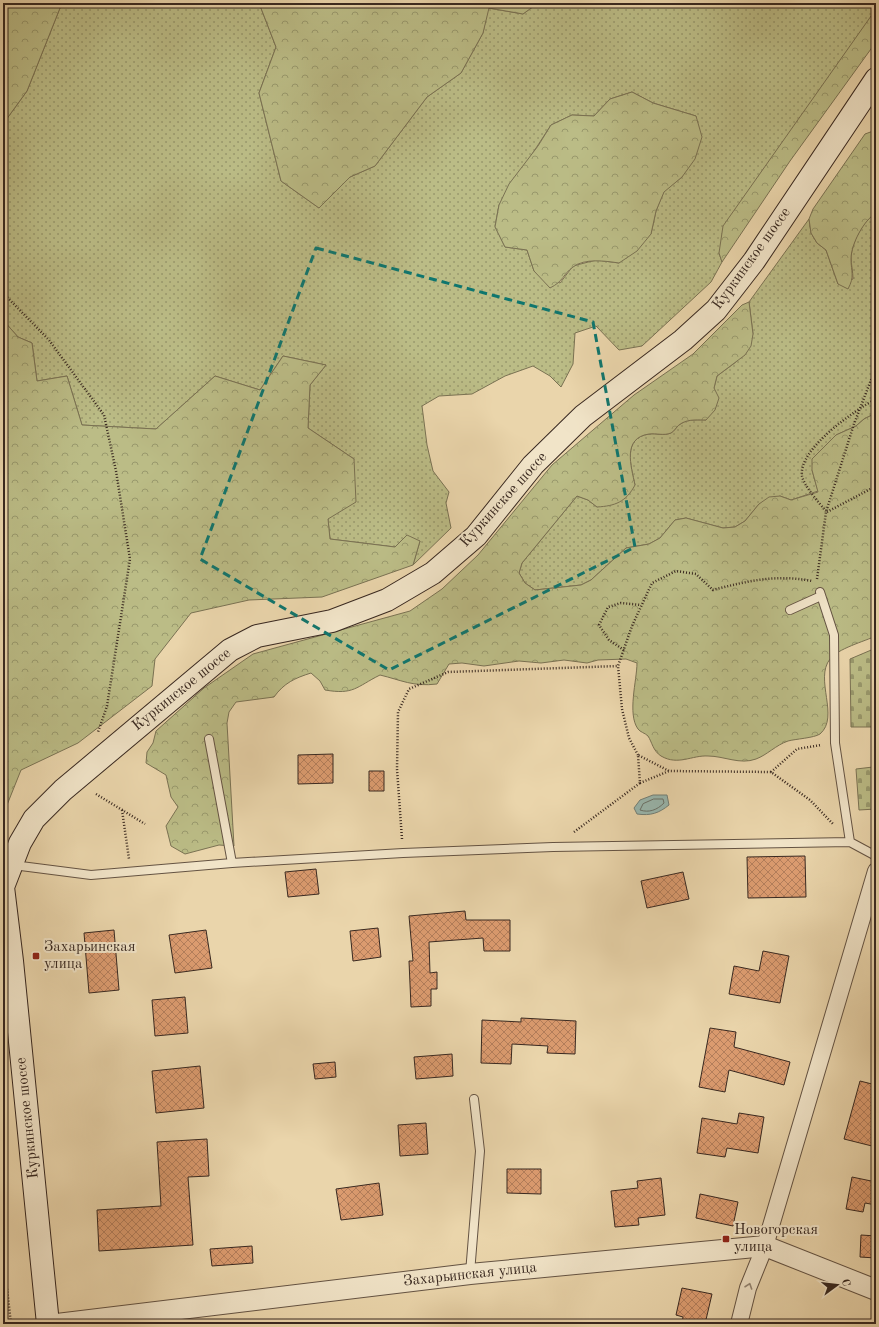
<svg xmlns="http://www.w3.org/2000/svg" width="879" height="1327" viewBox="0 0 879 1327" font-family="'Old Standard TT',serif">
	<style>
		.grass { fill: url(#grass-dots); stroke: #7a7253; fill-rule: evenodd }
		.forest { fill: url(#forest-crowns); stroke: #7a7253 }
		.cemetery { fill: url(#cemetery-stones); stroke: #7a7253 }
		.water { fill: #99b8b0; stroke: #727e76 }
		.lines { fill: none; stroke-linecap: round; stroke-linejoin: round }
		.shore { stroke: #687068; stroke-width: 1 }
		.building { fill: url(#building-cross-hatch); stroke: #382820 }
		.service-casing { stroke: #645343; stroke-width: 10 }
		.minor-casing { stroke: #645343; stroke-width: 18 }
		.tertiary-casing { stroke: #645343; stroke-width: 22 }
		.secondary-casing { stroke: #382820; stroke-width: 24 }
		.path { stroke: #382820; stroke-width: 2.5; stroke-dasharray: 1 2; stroke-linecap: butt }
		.service { stroke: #f1e4c8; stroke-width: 8 }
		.minor { stroke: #f1e4c8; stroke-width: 16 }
		.tertiary { stroke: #f1e4c8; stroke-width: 20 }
		.secondary { stroke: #f1e4c8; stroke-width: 22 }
		.oneway { stroke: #948674 }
		.marked { fill: none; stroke: #0f766e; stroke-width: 3; stroke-dasharray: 8 5; stroke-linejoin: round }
		.poi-dot { fill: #8f2418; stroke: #f1e4c8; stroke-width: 1.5 }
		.labels { text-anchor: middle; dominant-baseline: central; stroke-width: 4; stroke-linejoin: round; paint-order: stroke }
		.street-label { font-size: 15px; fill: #382820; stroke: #f1e4c8 }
		.poi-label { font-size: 15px; fill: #382820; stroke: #f1e4c8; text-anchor: start }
	</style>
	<defs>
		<pattern id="grass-dots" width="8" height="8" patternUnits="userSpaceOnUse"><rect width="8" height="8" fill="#bbbc86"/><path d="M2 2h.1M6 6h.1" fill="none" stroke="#99996d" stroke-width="1.8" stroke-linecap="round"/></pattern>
		<pattern id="forest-crowns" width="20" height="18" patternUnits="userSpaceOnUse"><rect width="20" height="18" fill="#bbbc86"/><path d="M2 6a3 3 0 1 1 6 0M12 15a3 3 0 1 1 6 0" fill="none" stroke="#99996d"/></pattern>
		<pattern id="cemetery-stones" width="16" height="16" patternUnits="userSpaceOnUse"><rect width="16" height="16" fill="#bbbc86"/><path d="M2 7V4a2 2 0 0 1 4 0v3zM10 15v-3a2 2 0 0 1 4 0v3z" fill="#99996d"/></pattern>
		<pattern id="building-cross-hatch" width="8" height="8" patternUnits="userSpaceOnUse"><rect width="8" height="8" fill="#db9b6f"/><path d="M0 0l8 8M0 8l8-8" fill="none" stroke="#b37e5b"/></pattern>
	</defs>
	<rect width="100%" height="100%" fill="#ead5ab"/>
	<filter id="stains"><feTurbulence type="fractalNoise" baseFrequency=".005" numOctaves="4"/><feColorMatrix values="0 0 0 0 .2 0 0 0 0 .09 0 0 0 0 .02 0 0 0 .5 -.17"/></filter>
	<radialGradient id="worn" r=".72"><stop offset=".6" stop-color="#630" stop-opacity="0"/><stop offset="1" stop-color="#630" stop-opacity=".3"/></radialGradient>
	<!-- grass -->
	<path class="grass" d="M 56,3 L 259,3 L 276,47 L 259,93 L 281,181 L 319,208 L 350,177 L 375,166 L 427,97 L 461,73 L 483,33 L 488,8 L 523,14 L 538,3 L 876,3 L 876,9 L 719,253 L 722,262 L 711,282 L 642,346 L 619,350 L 596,326 L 575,333 L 573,364 L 561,387 L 550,376 L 533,366 L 505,376 L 472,394 L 439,396 L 422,406 L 427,445 L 433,471 L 449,492 L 446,503 L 451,528 L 413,565 L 420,541 L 395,547 L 330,539 L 328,519 L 354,459 L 308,428 L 310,385 L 326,365 L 283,356 L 260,390 L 215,376 L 156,429 L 82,425 L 67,376 L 37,381 L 32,343 L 18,337 L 3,320 L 3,124 L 27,91 L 60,8 ZM 632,92 L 653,103 L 696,116 L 682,177 L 664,191 L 656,211 L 651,234 L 619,263 L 596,260 L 573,266 L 560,283 L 534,271 L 527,250 L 505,247 L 495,226 L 499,205 L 551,125 L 572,115 L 594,116 L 610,99 Z
		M 876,213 L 876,413 L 864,419 L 856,426 L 836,435 L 812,470 L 818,491 L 791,500 L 780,496 L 759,504 L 745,521 L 735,527 L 723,528 L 686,518 L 675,520 L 660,538 L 649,544 L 626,548 L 591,580 L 581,585 L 535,590 L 525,583 L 519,573 L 522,563 L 577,496 L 588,500 L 597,507 L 635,485 C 631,466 622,438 649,434 C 657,433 663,436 671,433 C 675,431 677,425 682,423 C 689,419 699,420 706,420 L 717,376 L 736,362 L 753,334 L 749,302 L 809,219 L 811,233 L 817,243 L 826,250 L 838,284 L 853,279 C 853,272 851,264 851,257 C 852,242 863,220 876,213 Z"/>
	<!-- forest -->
	<path class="forest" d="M 3,3 L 56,3 L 60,8 L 27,91 L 3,124 Z
		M 259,3 L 538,3 L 523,14 L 489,8 L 483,33 L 461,73 L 427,97 L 375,166 L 350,177 L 319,208 L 281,181 L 259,93 L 276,47 Z
		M 876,9 L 876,42 L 790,161 L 722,262 L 719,253 L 723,226 Z
		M 632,92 L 653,103 L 696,116 L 702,137 L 695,159 L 682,177 L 664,192 L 656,211 L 651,234 L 637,251 L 619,263 C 606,261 584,258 573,267 C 563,274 564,281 550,288 L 534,271 L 527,250 L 505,247 L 495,227 L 499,205 L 509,184 L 538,146 L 551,125 L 572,115 L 594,116 L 610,99 Z
		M 876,130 L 876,213 C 864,220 851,244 851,259 C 851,272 855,276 848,289 L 838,284 L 826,250 L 817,243 L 811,233 L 809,219 L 813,209 L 865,134 Z
		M 749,302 L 753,334 L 751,346 L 745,355 L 717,376 L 714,388 L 719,398 L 715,410 L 706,420 C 699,420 689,419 682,423 C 677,425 675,431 671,433 C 663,436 657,433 649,434 C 622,438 631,466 635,485 C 626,502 615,506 597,507 L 588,500 L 577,496 L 522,563 L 519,573 L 525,583 L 535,590 L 581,585 L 591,580 L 626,548 L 649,544 L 660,538 L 675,520 L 686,518 L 723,528 L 735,527 L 745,521 L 759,504 L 769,497 L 780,496 L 791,500 L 818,492 L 812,470 L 812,459 L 836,435 L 856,426 L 864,419 L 876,413 L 876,636 C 865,641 837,649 830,659 C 814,679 840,717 820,734 C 814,738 795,739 788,741 C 776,745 767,755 756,759 C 740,765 724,756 708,756 C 692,755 678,766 661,756 C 653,751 652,742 648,736 C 645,733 640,732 638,729 C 627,714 637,680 637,663 L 626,659 L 598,660 L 587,663 L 564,660 L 541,663 L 519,661 L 484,666 L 462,663 L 449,664 L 437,684 C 413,687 401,680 380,675 C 356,687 354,695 325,690 L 320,681 L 311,673 C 295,678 284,683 274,697 L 236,702 L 229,712 L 227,723 L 234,846 L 219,845 L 185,854 L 171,846 L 166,826 L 178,807 L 171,797 L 166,775 L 146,763 L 147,752 L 153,743 L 156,731 L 204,688 L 253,654 L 410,611 L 442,589 L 478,555 L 552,465 L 634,395 L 693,354 L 742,305 Z
		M 3,320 L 18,337 L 32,343 L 37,381 L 67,376 L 82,425 L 156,429 L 215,376 L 260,390 L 283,356 L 326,365 L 310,385 L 308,428 L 354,459 L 356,502 L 328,519 L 330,539 L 395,547 L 407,535 L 420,541 L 413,565 L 322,597 L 249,600 L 191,613 L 155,659 L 152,686 L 78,743 L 21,770 L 3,815 Z"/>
	<!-- cemetery -->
	<path class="cemetery" d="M 876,648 L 876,706 L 871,727 L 851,727 L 850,659 Z
		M 873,767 L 876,809 L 859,810 L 856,769 Z"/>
	<!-- water -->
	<path class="water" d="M 653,795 L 667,795 L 669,805 C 659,813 651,816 637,814 L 634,808 L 640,800 Z"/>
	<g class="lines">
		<!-- shore -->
		<path class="shore" d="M 654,799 L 663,799 L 664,803 C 657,810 649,813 640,810 L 643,804 Z"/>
	</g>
	<!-- building -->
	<path class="building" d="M 333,754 L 333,783 L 298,784 L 298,755 Z
		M 369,771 L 384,771 L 384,791 L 369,791 Z
		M 805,856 L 806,897 L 748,898 L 747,857 Z
		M 316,869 L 319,894 L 288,897 L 285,872 Z
		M 683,872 L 689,899 L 647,908 L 641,881 Z
		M 465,911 L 466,920 L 510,920 L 510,951 L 484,951 L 483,938 L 429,942 L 430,973 L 437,972 L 437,989 L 431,989 L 431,1006 L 411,1007 L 409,961 L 413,961 L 409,916 Z
		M 378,928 L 381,957 L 353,961 L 350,931 Z
		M 114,930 L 119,990 L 89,993 L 84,933 Z
		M 206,930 L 212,968 L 175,973 L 169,935 Z
		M 763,951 L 789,956 L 780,1003 L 729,994 L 734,966 L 759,971 Z
		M 185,997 L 188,1033 L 155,1036 L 152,1000 Z
		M 521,1018 L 576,1021 L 575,1054 L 547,1053 L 548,1046 L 512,1044 L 511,1064 L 481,1063 L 482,1020 L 521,1022 Z
		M 710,1028 L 736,1032 L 734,1047 L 790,1062 L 784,1085 L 729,1070 L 725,1092 L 699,1087 Z
		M 452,1054 L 453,1076 L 416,1079 L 414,1057 Z
		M 335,1062 L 336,1077 L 315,1079 L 313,1064 Z
		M 200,1066 L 204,1108 L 156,1113 L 152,1071 Z
		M 860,1081 L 876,1085 L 876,1147 L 844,1139 Z
		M 739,1113 L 764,1117 L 758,1153 L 727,1148 L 725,1157 L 697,1153 L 702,1118 L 737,1124 Z
		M 426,1123 L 428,1154 L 400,1156 L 398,1125 Z
		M 207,1139 L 209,1176 L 188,1177 L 193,1245 L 99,1251 L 97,1210 L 161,1206 L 157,1142 Z
		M 507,1169 L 541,1169 L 541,1194 L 507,1193 Z
		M 852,1177 L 876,1182 L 876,1205 L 865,1203 L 863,1212 L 846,1209 Z
		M 661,1178 L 665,1215 L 638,1218 L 639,1225 L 615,1227 L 611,1191 L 638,1188 L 637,1181 Z
		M 379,1183 L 383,1215 L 341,1220 L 336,1189 Z
		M 700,1194 L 738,1202 L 733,1226 L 696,1218 Z
		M 861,1235 L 876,1236 L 876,1258 L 860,1257 Z
		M 252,1246 L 253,1263 L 212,1266 L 210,1249 Z
		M 682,1288 L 712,1294 L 705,1324 L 682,1324 L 683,1317 L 676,1315 Z"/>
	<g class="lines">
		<!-- service casing -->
		<g class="service-casing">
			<path id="service" d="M 820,592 L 834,635 L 835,743 L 850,842
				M 790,610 L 821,596
				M 209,739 L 232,863
				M 13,865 L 91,875 L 232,863 L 403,853 L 553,847 L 850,842 L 876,856
				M 470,1273 L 480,1151 L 474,1099"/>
		</g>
		<!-- minor casing -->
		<g class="minor-casing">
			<path id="minor" d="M 739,1324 L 748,1288 L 765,1246 L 876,871"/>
		</g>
		<!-- tertiary casing -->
		<g class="tertiary-casing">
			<path id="tertiary" d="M 57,1324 L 470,1274 L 765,1246 L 876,1290"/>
		</g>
		<!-- secondary casing -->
		<g class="secondary-casing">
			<path id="secondary" d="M 48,1324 L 12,961 L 3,887 L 20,843 L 34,819 L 63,790 L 230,650 L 257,636 L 332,621 L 387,600 L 433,573 L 476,536 L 533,465 L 583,416 L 683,340 L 716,310 L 754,261 L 876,79"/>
		</g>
		<!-- path -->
		<path class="path" d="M 3,293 L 49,340 L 104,415 L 116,471 L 130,559 L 107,706 L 98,732
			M 826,511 C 819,503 804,486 802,476 C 798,449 855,410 876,399
			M 827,512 L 876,486
			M 817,579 L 826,512 L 854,424 L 876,367
			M 624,650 L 609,640 L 599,625 L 608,607 L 621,603 L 641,605
			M 638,755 L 629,738 L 622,709 L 618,666 L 632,626 L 652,583 L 676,571 L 696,574 L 713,590 C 747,581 777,574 812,581
			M 771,772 L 797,749 L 821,745
			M 640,783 L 669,771
			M 96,794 L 145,824
			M 122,810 L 129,859
			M 574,832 L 640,783 L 638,755 L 669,771 L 771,772 L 810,800 L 833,824
			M 402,839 L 397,769 L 398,712 L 409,689 L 448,672 L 618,666
			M 3,1253 L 11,1324"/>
		<!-- service -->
		<use href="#service" class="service"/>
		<!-- minor -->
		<use href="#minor" class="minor"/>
		<!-- tertiary -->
		<use href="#tertiary" class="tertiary"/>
		<!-- secondary -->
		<use href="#secondary" class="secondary"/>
	</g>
	<!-- one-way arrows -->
	<defs><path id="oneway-chevron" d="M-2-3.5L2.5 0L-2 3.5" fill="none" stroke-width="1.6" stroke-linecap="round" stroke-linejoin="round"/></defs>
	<use class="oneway" href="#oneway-chevron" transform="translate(749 1286) rotate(-71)"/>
	<!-- marked area -->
	<path class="marked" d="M 316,248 L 593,322 L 635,547 L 389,670 L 200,559 Z"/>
	<!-- markers -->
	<g class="poi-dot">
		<rect x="32" y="952" width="8" height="8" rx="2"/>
		<rect x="722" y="1235" width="8" height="8" rx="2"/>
	</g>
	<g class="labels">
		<!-- street labels -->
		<g class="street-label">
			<text transform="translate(752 259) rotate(-54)">Куркинское шоссе</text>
			<text transform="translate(504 500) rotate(-48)">Куркинское шоссе</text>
			<text transform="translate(182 690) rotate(-39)">Куркинское шоссе</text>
			<text transform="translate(28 1118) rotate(-96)">Куркинское шоссе</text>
			<text transform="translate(470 1275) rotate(-6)">Захарьинская улица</text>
		</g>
		<!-- poi labels -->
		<g class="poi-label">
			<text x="44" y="947">Захарьинская<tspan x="44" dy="17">улица</tspan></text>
			<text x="734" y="1230">Новогорская<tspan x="734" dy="17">улица</tspan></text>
		</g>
	</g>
	<!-- margin -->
	<rect width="879" height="1327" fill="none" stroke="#ead5ab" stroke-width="16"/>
	<rect x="4" y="4" width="871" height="1319" fill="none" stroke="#382820" stroke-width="2"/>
	<rect x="8" y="8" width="863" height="1311" fill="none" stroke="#382820"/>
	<!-- north arrow -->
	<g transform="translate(837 1285) rotate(75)" stroke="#f1e4c8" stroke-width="3" paint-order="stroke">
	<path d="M0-3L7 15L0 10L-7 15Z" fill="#382820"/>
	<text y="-6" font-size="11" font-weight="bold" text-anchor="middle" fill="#382820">С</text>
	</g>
	<rect width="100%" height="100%" filter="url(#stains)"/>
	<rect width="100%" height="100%" fill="url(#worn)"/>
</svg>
